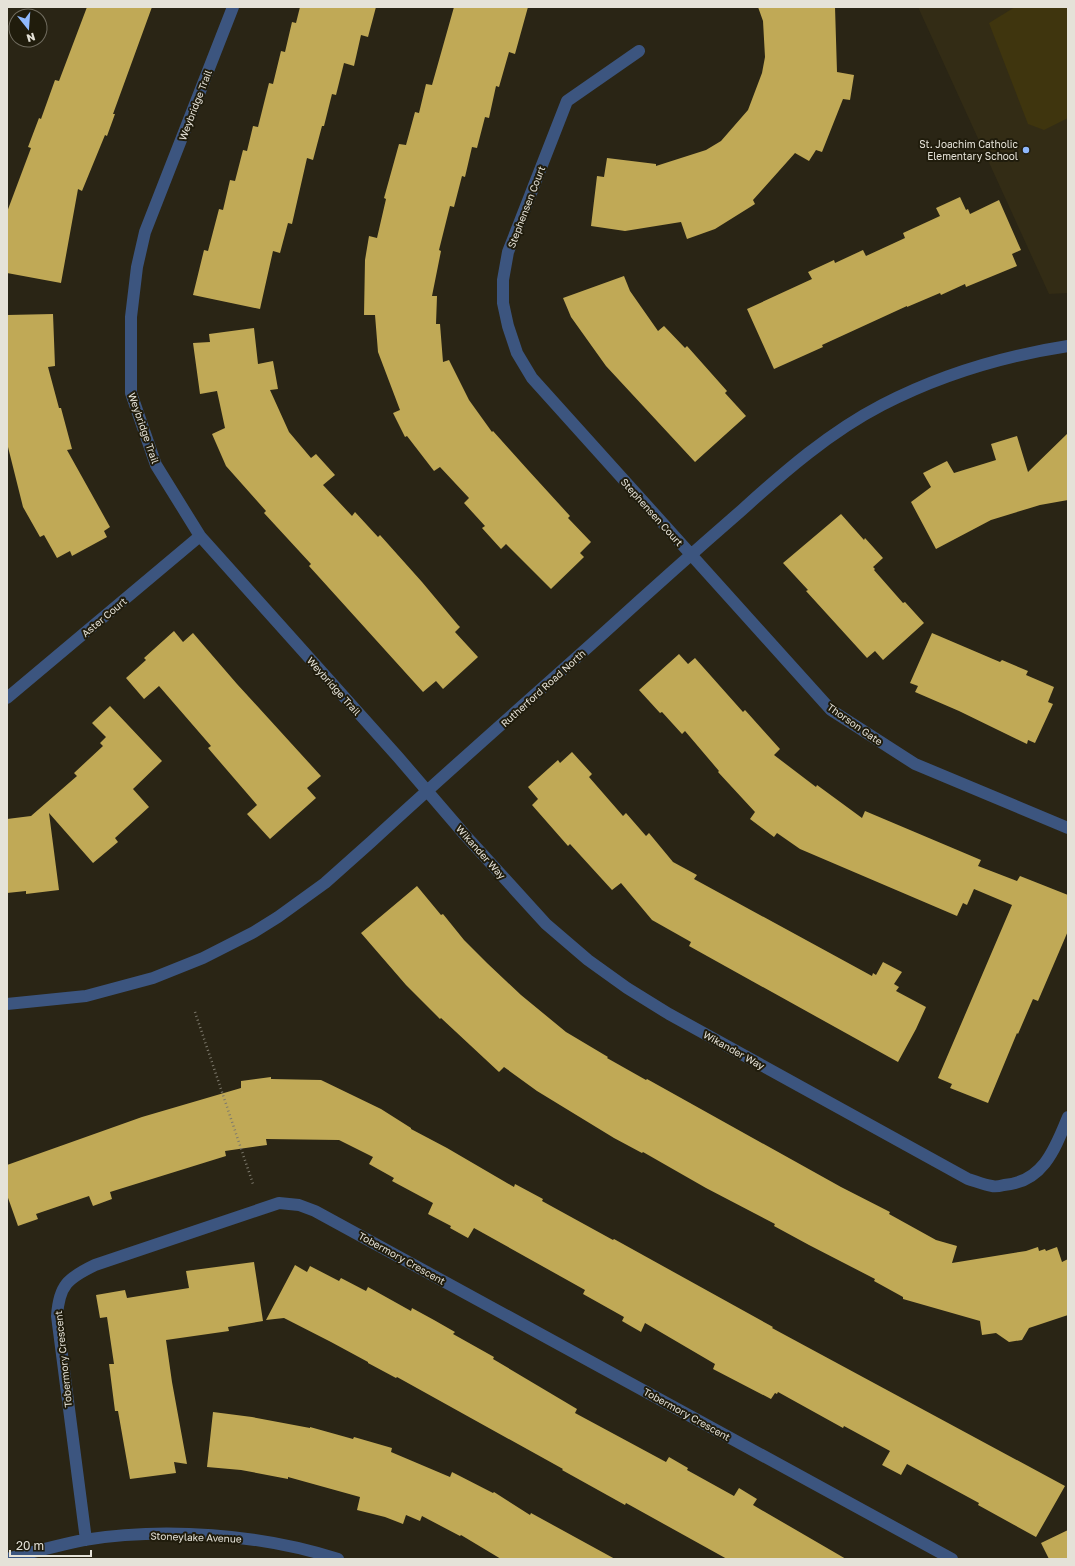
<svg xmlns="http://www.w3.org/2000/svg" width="1075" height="1566" font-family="'Golos Text',sans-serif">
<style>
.built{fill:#332c15}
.green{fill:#3f350e}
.building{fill:#c0a956}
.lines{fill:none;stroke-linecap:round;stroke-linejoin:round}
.path{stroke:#7e7a6d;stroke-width:2.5;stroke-dasharray:1 3;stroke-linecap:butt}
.minor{stroke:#3c557f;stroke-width:12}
.poi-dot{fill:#8fb8fd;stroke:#201c0c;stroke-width:1.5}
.labels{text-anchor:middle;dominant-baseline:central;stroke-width:4;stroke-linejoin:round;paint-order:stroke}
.street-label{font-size:10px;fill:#e5e2d8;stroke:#201c0c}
.poi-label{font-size:10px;fill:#e5e2d8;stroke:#201c0c;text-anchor:end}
</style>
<rect width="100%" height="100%" fill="#2a2515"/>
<path class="built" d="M918 7H1068V293L1049 294Z"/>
<path class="green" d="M1015 7H1068V118L1044 130 1028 124 989 23Z"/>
<path class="building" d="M87 7H152L113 114H115L107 136 105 135 82 191 78 189 61 283 7 273V212L31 148 28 147 39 118 41 119 55 80 59 81Z
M300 7H376L368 37 361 35 354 66 344 63 336 95 332 94 324 126H322L313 160 307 158 292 224 288 223 280 253 273 251 260 309 193 295 204 250 208 251 219 209 223 210 230 180 235 181 243 150 247 151 253 126 258 127 269 83 273 84 281 51 285 52 292 22 296 23Z
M454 7H528L515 54 509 52 499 87 496 86 489 118 485 117 477 148 472 147 465 177 462 176 454 207 450 206 439 250 441 251 432 296H437L436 324H440L443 362 449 360 469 400 492 432 493 431 528 470 570 516 568 518 591 542 580 553 584 557 551 589 506 544 501 549 482 528 485 526 464 503 469 498 440 467 434 471 407 436 405 437 393 413 400 410 378 352 375 315H364L365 260 369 236 377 238 386 199 384 198 399 144 406 145 415 112 419 113 426 84 432 85Z
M758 7H835L837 72 854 75 850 100 843 99 822 152 816 150 809 161 795 153 753 200 755 204 715 229 687 239 681 222 625 231 591 226 597 176 604 177 607 158 656 164V166L706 150 721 141 748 110 762 73 765 57 763 21Z
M960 197 966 210 968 209 970 214 999 200 1021 250 1012 254 1017 266 966 287 965 284 941 295 940 293 907 307V306L822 345 823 347 774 369 747 309 812 279 808 272 834 260 835 263 863 250 866 256 905 238 903 233 940 216 936 208Z
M624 276 630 291 658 331 664 326 685 348 687 346 727 391 725 393 746 416 695 462 606 366 571 317 563 298Z
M53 314 55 366 48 367 59 408H61L72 449 67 450 110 527 104 531 107 537 72 556 70 551 57 558 44 535 40 537 23 507 7 443V315Z
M254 328 258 364 273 361 278 389 270 390 289 432 311 458 316 454 335 475 323 485 352 516 355 512 378 537 380 535 422 582 458 625 460 627 455 632 478 657 443 689 436 681 423 692 309 566 311 564 264 513 266 511 226 466 212 434 225 428 217 391 200 394 193 343 210 342 209 334Z
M1068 433V500L1040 505 991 520 936 549 911 502 931 487 923 473 947 461 954 473 996 460 991 444 1017 436 1028 472Z
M841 514 864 540 865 538 883 558 873 567 875 569 874 570 903 603 905 602 924 623 883 660 875 651 867 658 806 591 808 590 783 563Z
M174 631 183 642 193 633 237 684 321 776 307 788 316 798 270 839 247 814 257 805 208 748 211 746 159 686 144 699 126 678 146 660 144 658Z
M932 633 1000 662 1002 660 1028 671 1026 675 1054 687 1048 702 1053 704 1035 743 1028 740 1027 744 959 711 915 692 918 686 910 683Z
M679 654 688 664 695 658 743 712 745 710 780 749 774 755 816 787 817 785 862 818 865 811 981 860 978 866 1017 881 1020 876 1068 895V931L1038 1001 1033 999 1018 1034 1017 1033 988 1103 950 1088 952 1084 938 1078 1012 905 974 889 967 905 963 903 957 916 800 849 777 833 774 837 750 819 755 812 718 772 719 771 685 731 682 734 662 712 660 713 639 690Z
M110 706 162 761 133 789 149 807 115 838 118 842 93 863 49 813 59 890 26 894V891L7 893V819L31 816 77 776 74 773 103 746 100 743 106 737 92 723Z
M572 752 592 774 589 777 623 816 626 813 646 836 649 833 673 862 697 875 694 879 872 976 873 973 876 975 883 962 902 972 894 984 899 987 896 991 926 1007 916 1029 898 1062 689 946 691 942 652 920 621 883 612 890 570 844 568 846 532 805 538 799 528 787 558 760 560 763Z
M417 886 441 915 443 914 464 940 487 963 521 995 566 1032 608 1057 607 1058 646 1080 647 1079 841 1187 890 1212 889 1214 936 1240 957 1246 952 1263 1026 1251 1038 1247 1039 1251 1045 1249 1046 1251 1057 1247 1062 1262 1068 1259V1315L1029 1328 1022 1340 1009 1342 996 1333 982 1335 980 1321 903 1299V1297L874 1281 875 1279 809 1245 774 1226 775 1224 706 1188 643 1152 642 1153 614 1138 537 1091 504 1067 499 1072 441 1018 440 1019 406 985 361 933Z
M271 1077V1079L321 1080 381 1109 411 1128V1129L447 1148 514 1187 515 1184 543 1199 542 1201 613 1240 614 1239 773 1327 772 1328 1065 1486 1036 1537 978 1505 979 1503 907 1464 901 1475 882 1465 890 1451 844 1426 843 1428 778 1392 777 1394 775 1393 771 1399 713 1369 715 1364 645 1323 641 1332 622 1321 624 1317 583 1294 585 1290 474 1228 468 1238 450 1228 451 1226 428 1214 433 1203 392 1181 394 1178 369 1164 373 1157 339 1140 266 1139 267 1145 225 1151 226 1156 110 1192 112 1199 93 1206 89 1196 36 1214 38 1219 18 1226 7 1195V1165L142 1117 241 1088V1081Z
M254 1262 263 1321 228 1327 229 1331 166 1340 172 1382 187 1464 174 1462 176 1473 130 1479 118 1411H115L109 1364H114L107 1317 100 1318 96 1295 125 1290 127 1298 189 1288 186 1271Z
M295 1265 307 1272 310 1266 339 1281 341 1278 366 1291 368 1287 411 1311 412 1308 434 1320 455 1332 453 1334 494 1357 493 1359 577 1409 575 1413 666 1462 669 1457 688 1468 687 1470 734 1496 739 1488 757 1499 753 1505 846 1559H727L626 1503 625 1505 562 1470 563 1469 397 1377 396 1378 368 1363V1362L331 1342 284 1318 266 1320Z
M213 1412 252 1417 310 1428V1427L353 1439 354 1437 392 1448 391 1452 450 1477 452 1472 493 1493 494 1492 530 1515 531 1513 615 1559H501L461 1535 460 1536 422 1516 420 1521 406 1515 403 1524 385 1517 357 1510 360 1497 288 1477V1479L241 1470 207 1467Z
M1068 1530V1559H1049L1041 1543Z"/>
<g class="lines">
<path class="path" d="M195 1012 253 1184"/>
<path class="minor" d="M233 7 145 232 137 267 131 317V393L156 465 200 536 398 757 465 835 546 924 588 960 627 988 669 1014 968 1179C975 1181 984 1185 992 1186 995 1187 1000 1186 1004 1185 1043 1182 1055 1149 1068 1117
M639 51 567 101 508 252 503 280V303L508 326 517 353 532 378 831 710 915 764 1068 828
M7 698 200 536
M7 1004 86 996 153 978 203 958 254 932 278 917 325 883 371 842C448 771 527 702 605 632 650 591 696 550 742 510 785 471 830 432 882 405 940 375 1003 356 1068 346
M86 1540 57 1316C59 1285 68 1278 95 1265L279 1203 299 1205 315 1211 952 1559
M7 1559C33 1552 58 1545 84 1540 164 1527 261 1534 338 1559"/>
</g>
<circle class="poi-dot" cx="1026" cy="150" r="4"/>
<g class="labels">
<g class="street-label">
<text transform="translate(195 105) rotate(-69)">Weybridge Trail</text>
<text transform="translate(526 207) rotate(-69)">Stephensen Court</text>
<text transform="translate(144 428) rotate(71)">Weybridge Trail</text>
<text transform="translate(652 512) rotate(48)">Stephensen Court</text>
<text transform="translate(104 617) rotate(-40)">Aster Court</text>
<text transform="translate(334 686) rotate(48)">Weybridge Trail</text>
<text transform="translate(543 688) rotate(-42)">Rutherford Road North</text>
<text transform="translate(855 724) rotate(35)">Thorson Gate</text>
<text transform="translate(481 852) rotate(48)">Wikander Way</text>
<text transform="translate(734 1050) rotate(29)">Wikander Way</text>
<text transform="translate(402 1258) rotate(29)">Tobermory Crescent</text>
<text transform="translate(63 1359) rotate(-96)">Tobermory Crescent</text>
<text transform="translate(687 1414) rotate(29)">Tobermory Crescent</text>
<text transform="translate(196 1537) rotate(2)">Stoneylake Avenue</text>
</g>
<g class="poi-label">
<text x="1018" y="144">St. Joachim Catholic<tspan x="1018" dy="12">Elementary School</tspan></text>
</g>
</g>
<rect width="1075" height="1566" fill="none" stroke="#e5e2d8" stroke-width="16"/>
<g transform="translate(28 28) rotate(163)"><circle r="19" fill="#201c0c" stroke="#6f6b5e"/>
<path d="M0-3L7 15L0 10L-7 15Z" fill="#8fb8fd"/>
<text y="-6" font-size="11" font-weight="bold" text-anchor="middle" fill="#e5e2d8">N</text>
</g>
<path d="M10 1550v6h81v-6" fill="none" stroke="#e5e2d8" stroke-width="2"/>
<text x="16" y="1550" font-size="12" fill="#e5e2d8" stroke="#201c0c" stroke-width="3" paint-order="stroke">20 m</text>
</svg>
